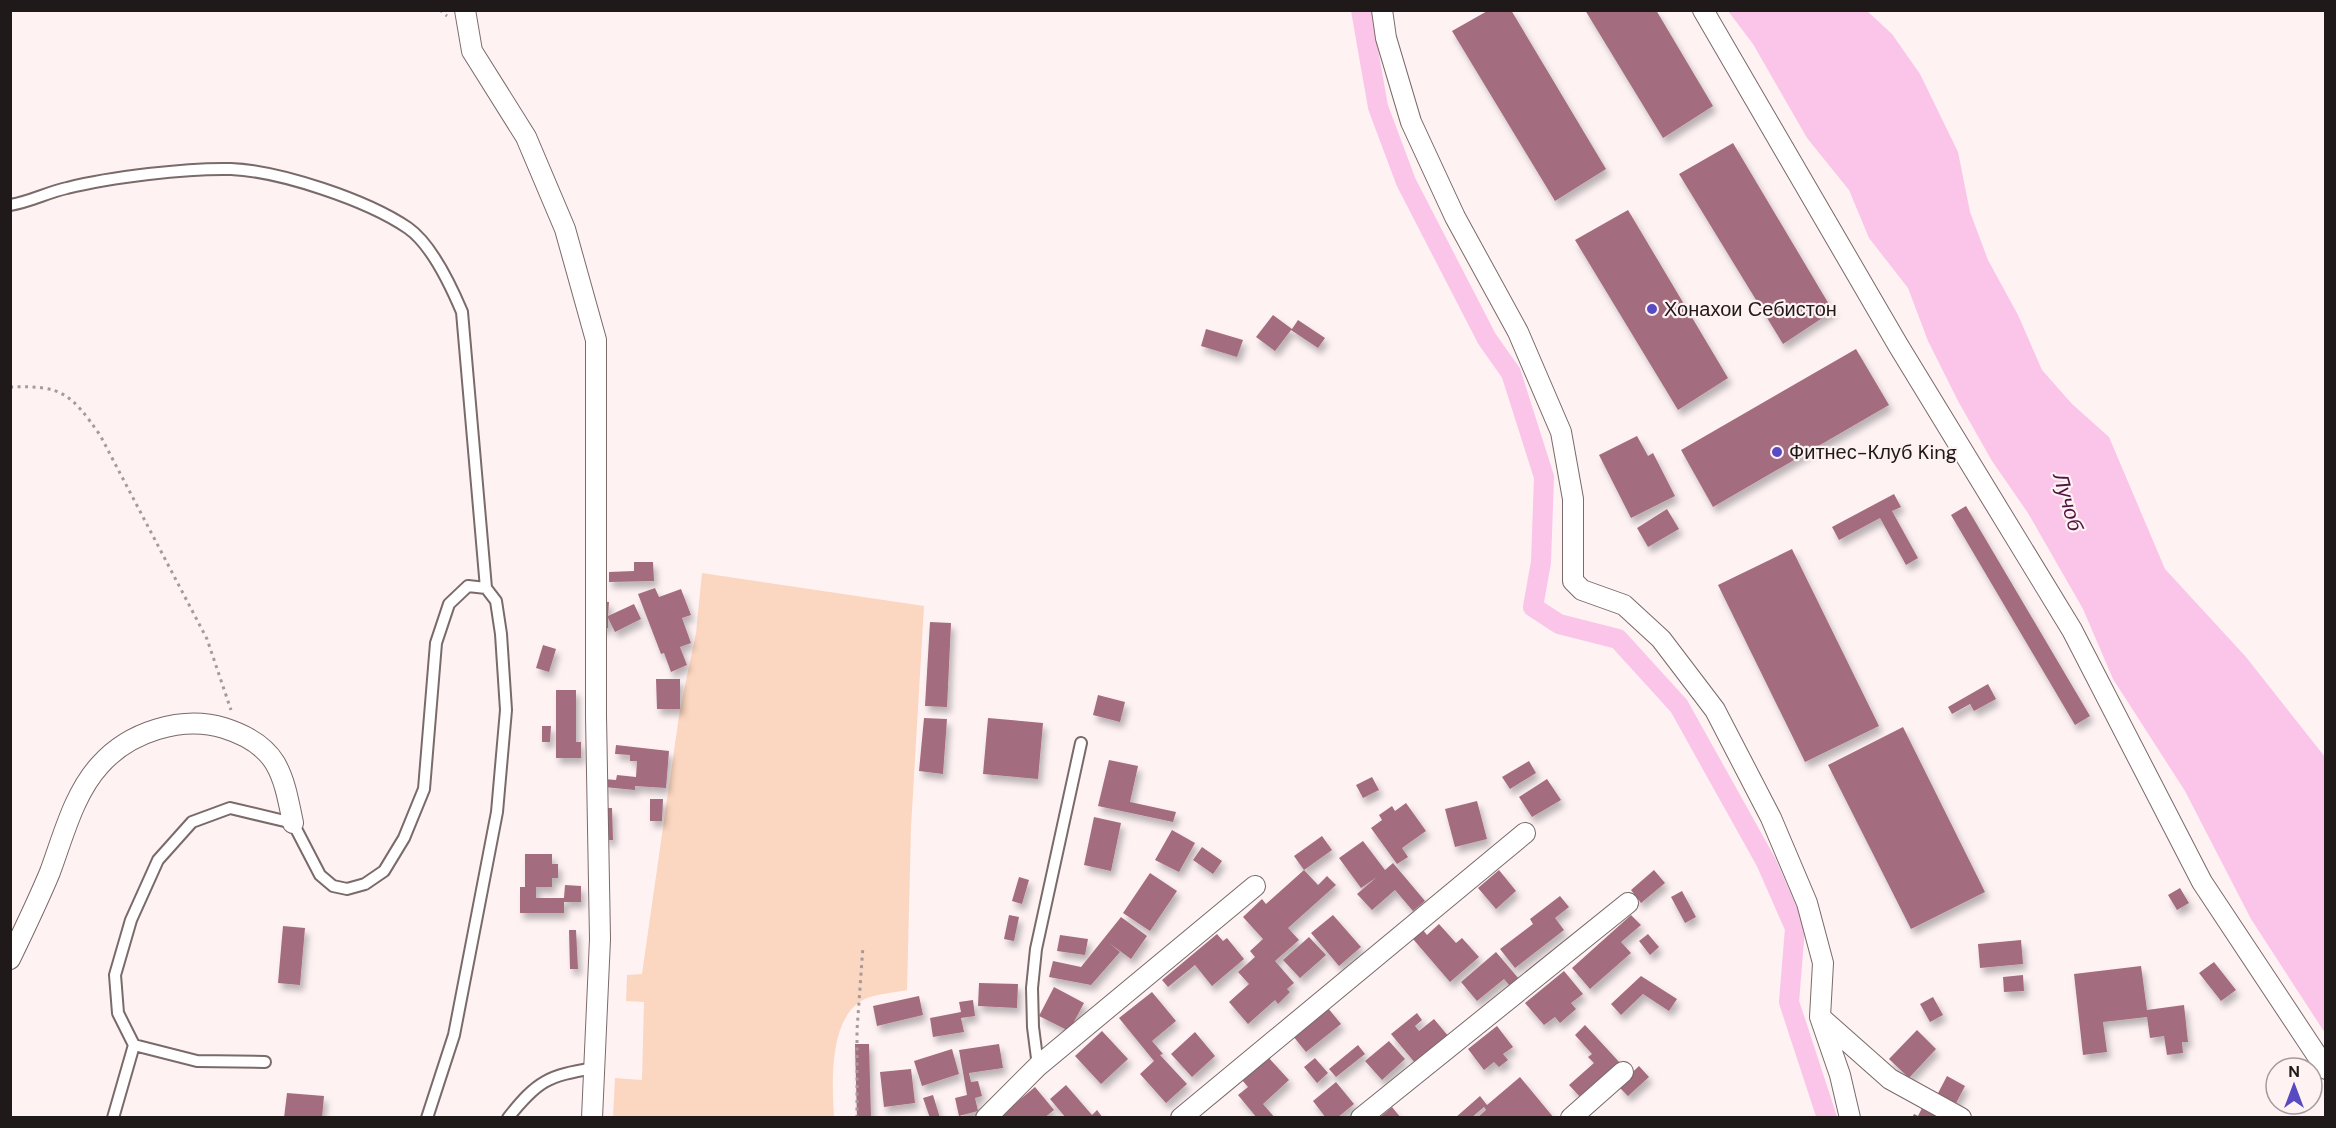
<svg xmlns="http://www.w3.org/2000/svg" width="2336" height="1128" font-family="'DM Sans',sans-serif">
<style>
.green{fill:#fbd6c0}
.water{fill:#fac5e9}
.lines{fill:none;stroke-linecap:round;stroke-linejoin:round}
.canal{stroke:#fac5e9;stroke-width:20}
.building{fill:#a46c7f;filter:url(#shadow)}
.service-casing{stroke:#7a6a6a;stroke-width:14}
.minor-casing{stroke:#7a6a6a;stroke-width:22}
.path{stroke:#a59b9c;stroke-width:3;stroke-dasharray:3 4.5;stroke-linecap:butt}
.service{stroke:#fff;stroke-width:10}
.minor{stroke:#fff;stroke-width:20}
.poi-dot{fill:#584ac2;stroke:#fef2f3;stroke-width:2}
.labels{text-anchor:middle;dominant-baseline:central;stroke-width:4.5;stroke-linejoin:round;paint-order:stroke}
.poi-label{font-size:20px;fill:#201919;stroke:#fef2f3;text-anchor:start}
.water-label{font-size:21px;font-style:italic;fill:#4f1341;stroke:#fef2f3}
</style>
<defs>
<filter id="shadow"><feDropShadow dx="3.5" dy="6" stdDeviation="3" flood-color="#0004"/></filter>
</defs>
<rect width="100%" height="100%" fill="#fef2f3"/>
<path class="green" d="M702 573 924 606 911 827 907 990C894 993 869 994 858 1003 829 1025 832 1084 834 1117L613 1118 615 1078 642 1080 644 1002 626 1001 627 975 642 974 680 709 696 633Z"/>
<path class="water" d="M1728 11H1867L1892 34 1920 74 1958 152 1970 212 1988 260 2018 315 2042 370 2072 404 2109 437 2165 569 2246 657 2325 757V1033L2251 919 2185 791 2113 679 2083 609 2028 513 1992 461 1958 401 1928 341 1908 288 1869 238 1849 190 1807 138 1753 44Z"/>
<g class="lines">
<path class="canal" d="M1361 10 1378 107 1406 182 1487 339 1511 373 1544 477 1541 562 1533 607 1559 624 1618 639 1679 706 1766 862 1795 928 1789 1002 1827 1118"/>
</g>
<path class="building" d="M1489 10H1511L1606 169 1555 201 1452 31Z
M1585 10H1656L1713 106 1663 138Z
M1733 143 1833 311 1783 344 1679 174Z
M1628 210 1728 378 1678 410 1575 240Z
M1273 315 1292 329 1298 320 1325 338 1318 348 1291 330 1275 351 1256 337Z
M1206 329 1243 340 1237 357 1201 346Z
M1856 349 1889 405 1713 507 1681 450Z
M1637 436 1648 456 1653 453 1675 496 1631 518 1599 455Z
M1894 494 1901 507 1892 511 1918 558 1906 565 1880 518 1839 540 1832 527Z
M1966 506 2090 716 2075 725 1951 515Z
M1667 509 1679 529 1648 547 1637 528Z
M1792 549 1879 726 1805 762 1718 585Z
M634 562H653L654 581 609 582V572L634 571Z
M655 588 659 597 681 589 691 615 682 618 691 643 680 647 687 665 671 672 664 653 661 654 638 594Z
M598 601 609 602 608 616 634 604 641 619 615 632 608 618V628H598Z
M930 622 951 623 947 707 925 706Z
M543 645 556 649 549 672 536 668Z
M656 679H680V709H657Z
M1988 684 1996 699 1974 711 1970 704 1952 714 1948 707Z
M556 690H576V742H581V758H556Z
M1098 695 1125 702 1120 722 1093 715Z
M924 718 947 719 943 774 919 771Z
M988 718 1043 723 1038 779 983 774Z
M542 726H551L550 742H542Z
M1903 727 1985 892 1911 929 1828 765Z
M616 745 669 751 666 788 635 786V790L604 787V779L616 780 617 775 636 777 637 761H630V755L615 754Z
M1109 760 1138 766 1130 802 1176 812 1173 822 1098 806Z
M1529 761 1536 773 1510 789 1502 777Z
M1372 777 1379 790 1363 798 1356 785Z
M1547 779 1561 800 1532 817 1519 797Z
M650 799H663L662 821H650Z
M1477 801 1487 839 1455 847 1445 809Z
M1406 803 1426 831 1402 848 1408 857 1397 864 1371 828 1382 820 1379 815 1392 806 1395 811Z
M605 808H612L613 840H605Z
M1094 817 1121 823 1111 871 1084 865Z
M1172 830 1195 843 1179 872 1155 860Z
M1322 836 1332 850 1304 870 1294 856Z
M1363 841 1385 870 1393 863 1425 901 1413 911 1395 890 1372 910 1357 894 1377 877 1361 888 1339 858Z
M1202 847 1222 861 1213 874 1193 860Z
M525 854H552V864H558V878H552V887H536V898H564L565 885 581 886V902H564V913H520V887H525Z
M1304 870 1318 885 1327 876 1336 885 1288 928 1299 940 1275 961 1294 983 1287 989 1290 992 1278 1004 1275 1000 1248 1024 1229 1002 1249 984 1238 972 1255 957 1250 951 1263 939 1243 917 1262 899 1266 904Z
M1499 870 1516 891 1496 909 1478 888Z
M1654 870 1665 883 1641 903 1631 890Z
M1150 873 1177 891 1150 931 1123 913Z
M1019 877 1029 880 1022 904 1012 901Z
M2180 888 2189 903 2177 910 2168 895Z
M1682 891 1696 917 1685 923 1671 897Z
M1560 896 1569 907 1555 918 1564 930 1515 968 1500 949 1533 924 1530 919Z
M1009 915 1019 917 1014 941 1004 939Z
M1333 915 1361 947 1339 966 1311 933Z
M1631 915 1641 925 1621 942 1631 953 1590 989 1572 968Z
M1121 917 1147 936 1131 959 1109 943 1120 952 1091 985 1049 977 1053 961 1081 967Z
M1439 924 1456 943 1462 938 1479 957 1450 982 1413 939 1423 930 1427 935Z
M283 926 305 928 300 985 278 983Z
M569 930H576L578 969H570Z
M1217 934 1223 941 1227 938 1244 959 1212 986 1195 965 1168 987 1162 980Z
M1648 934 1659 947 1650 955 1639 941Z
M1060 935 1088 939 1085 955 1057 951Z
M1309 937 1326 955 1300 978 1283 960Z
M2021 940 2023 964 1980 968 1978 944Z
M1496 952 1519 979 1510 986 1504 979 1477 1001 1461 982Z
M2214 962 2236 990 2221 1001 2199 973Z
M2141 966 2147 1010 2184 1005 2188 1042H2182L2183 1053 2167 1055 2164 1036 2150 1038 2147 1017 2103 1022 2107 1052 2083 1055 2074 974Z
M1564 971 1583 994 1571 1003 1576 1009 1560 1023 1555 1017 1544 1025 1525 1003Z
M2023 975 2024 991 2004 992 2003 977Z
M1641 976 1677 999 1669 1011 1643 994 1621 1015 1611 1004Z
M979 983 1018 984 1017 1008 978 1006Z
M1054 987 1084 1003 1069 1031 1039 1016Z
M1152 992 1176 1021 1152 1041 1163 1054 1160 1055 1187 1084 1166 1103 1140 1074 1154 1061 1119 1018Z
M919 996 923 1015 877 1026 873 1006Z
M1933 997 1943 1015 1930 1022 1920 1004Z
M973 1000 975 1016 961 1018 964 1032 933 1037 930 1018 961 1012 959 1002Z
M1328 1008 1341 1024 1306 1052 1293 1036Z
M1417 1013 1422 1020 1415 1026 1419 1031 1434 1019 1449 1037 1416 1064 1391 1034Z
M1585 1025 1621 1064 1582 1099 1569 1085 1594 1063 1588 1057 1592 1054 1575 1035Z
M1497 1026 1513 1047 1503 1054 1508 1060 1499 1067 1494 1062 1484 1070 1468 1049Z
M1917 1030 1936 1049 1909 1078 1889 1059Z
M1102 1031 1128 1059 1101 1084 1075 1056Z
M1195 1032 1215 1056 1192 1077 1171 1054Z
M1389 1041 1405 1059 1382 1080 1365 1061Z
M855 1044H869L871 1118H857Z
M999 1044 1003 1068 969 1073 971 1082 978 1081 982 1096 975 1098 978 1111 959 1116 955 1098 967 1095 959 1050Z
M1358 1045 1365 1054 1336 1077 1329 1069Z
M952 1049 959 1074 922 1086 914 1061Z
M1268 1057 1289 1080 1263 1104 1275 1118H1257L1238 1095 1248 1087 1242 1080Z
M1315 1058 1328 1073 1317 1083 1304 1067Z
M1639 1066 1649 1077 1628 1096 1618 1086Z
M911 1069 915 1103 884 1107 880 1072Z
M1947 1076 1965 1086 1954 1107 1936 1097Z
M1520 1077 1554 1118H1477L1486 1110 1484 1107 1471 1118H1455L1480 1096 1487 1105Z
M1336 1082 1354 1104 1337 1118H1326L1313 1101Z
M1066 1085 1092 1115 1097 1110 1103 1118H1066L1050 1099Z
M1035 1087 1054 1110 1044 1118H1003L1001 1115Z
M287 1093 324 1096 322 1118H284Z
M933 1095 940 1118H930L923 1098Z
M1923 1106 1946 1118H1912L1914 1114 1918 1116Z
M1392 1107 1401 1118H1379Z"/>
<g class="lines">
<defs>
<path id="service" d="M10 205C30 202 48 192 67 188 111 177 186 168 231 169 280 171 367 200 408 228 431 244 451 286 462 312L486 588
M265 1062 197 1061 134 1045 118 1013 115 975 131 920 158 860 192 822 230 808 293 823 320 875 333 886 347 889 365 884 384 871 404 838 424 789 436 643 449 604 468 586 486 588 496 601 501 634 506 710 497 812 454 1035 427 1118
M1038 1066 1033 1027 1032 988 1036 949 1081 743
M113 1118 134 1045
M508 1118C538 1080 548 1076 594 1068"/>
<path id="minor" d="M465 10 472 51 526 137 565 229 596 340V716L600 939 592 1118
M1382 10 1386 38 1411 122 1455 217 1518 332 1561 432 1573 499V581L1582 590 1624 605 1661 639 1715 710 1771 818 1807 903 1823 963 1820 1017 1840 1075 1850 1118
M1703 10 1898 345 2072 630 2202 882 2326 1069
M10 959C24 930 38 901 50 872 63 837 74 793 100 765 129 732 182 715 224 728 278 745 283 773 293 823
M1820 1017 1890 1079 1961 1118
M986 1118 1038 1066 1255 886
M1181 1118 1525 833
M1361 1118 1628 903
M1571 1118 1623 1072"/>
</defs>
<use href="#service" class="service-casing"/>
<use href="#minor" class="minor-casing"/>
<path class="path" d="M440 10 447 16
M10 387C63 385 71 394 100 435L207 639 231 710
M857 1118V1030L863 946"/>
<use href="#service" class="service"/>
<use href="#minor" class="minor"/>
</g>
<g class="poi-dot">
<circle cx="1652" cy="309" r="6"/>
<circle cx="1777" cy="452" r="6"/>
</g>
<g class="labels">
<g class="poi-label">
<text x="1664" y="309">Хонахои Себистон</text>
<text x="1789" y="452">Фитнес-Клуб King</text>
</g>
<g class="water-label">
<text transform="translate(2068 502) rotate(74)">Лучоб</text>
</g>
</g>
<rect width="2336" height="1128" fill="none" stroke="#201919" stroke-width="24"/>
<g transform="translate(2294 1086)"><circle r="28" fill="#fef2f3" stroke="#a59b9c" stroke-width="1.5"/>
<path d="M0-4.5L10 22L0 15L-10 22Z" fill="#584ac2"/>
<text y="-9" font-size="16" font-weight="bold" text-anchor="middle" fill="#201919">N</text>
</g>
</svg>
